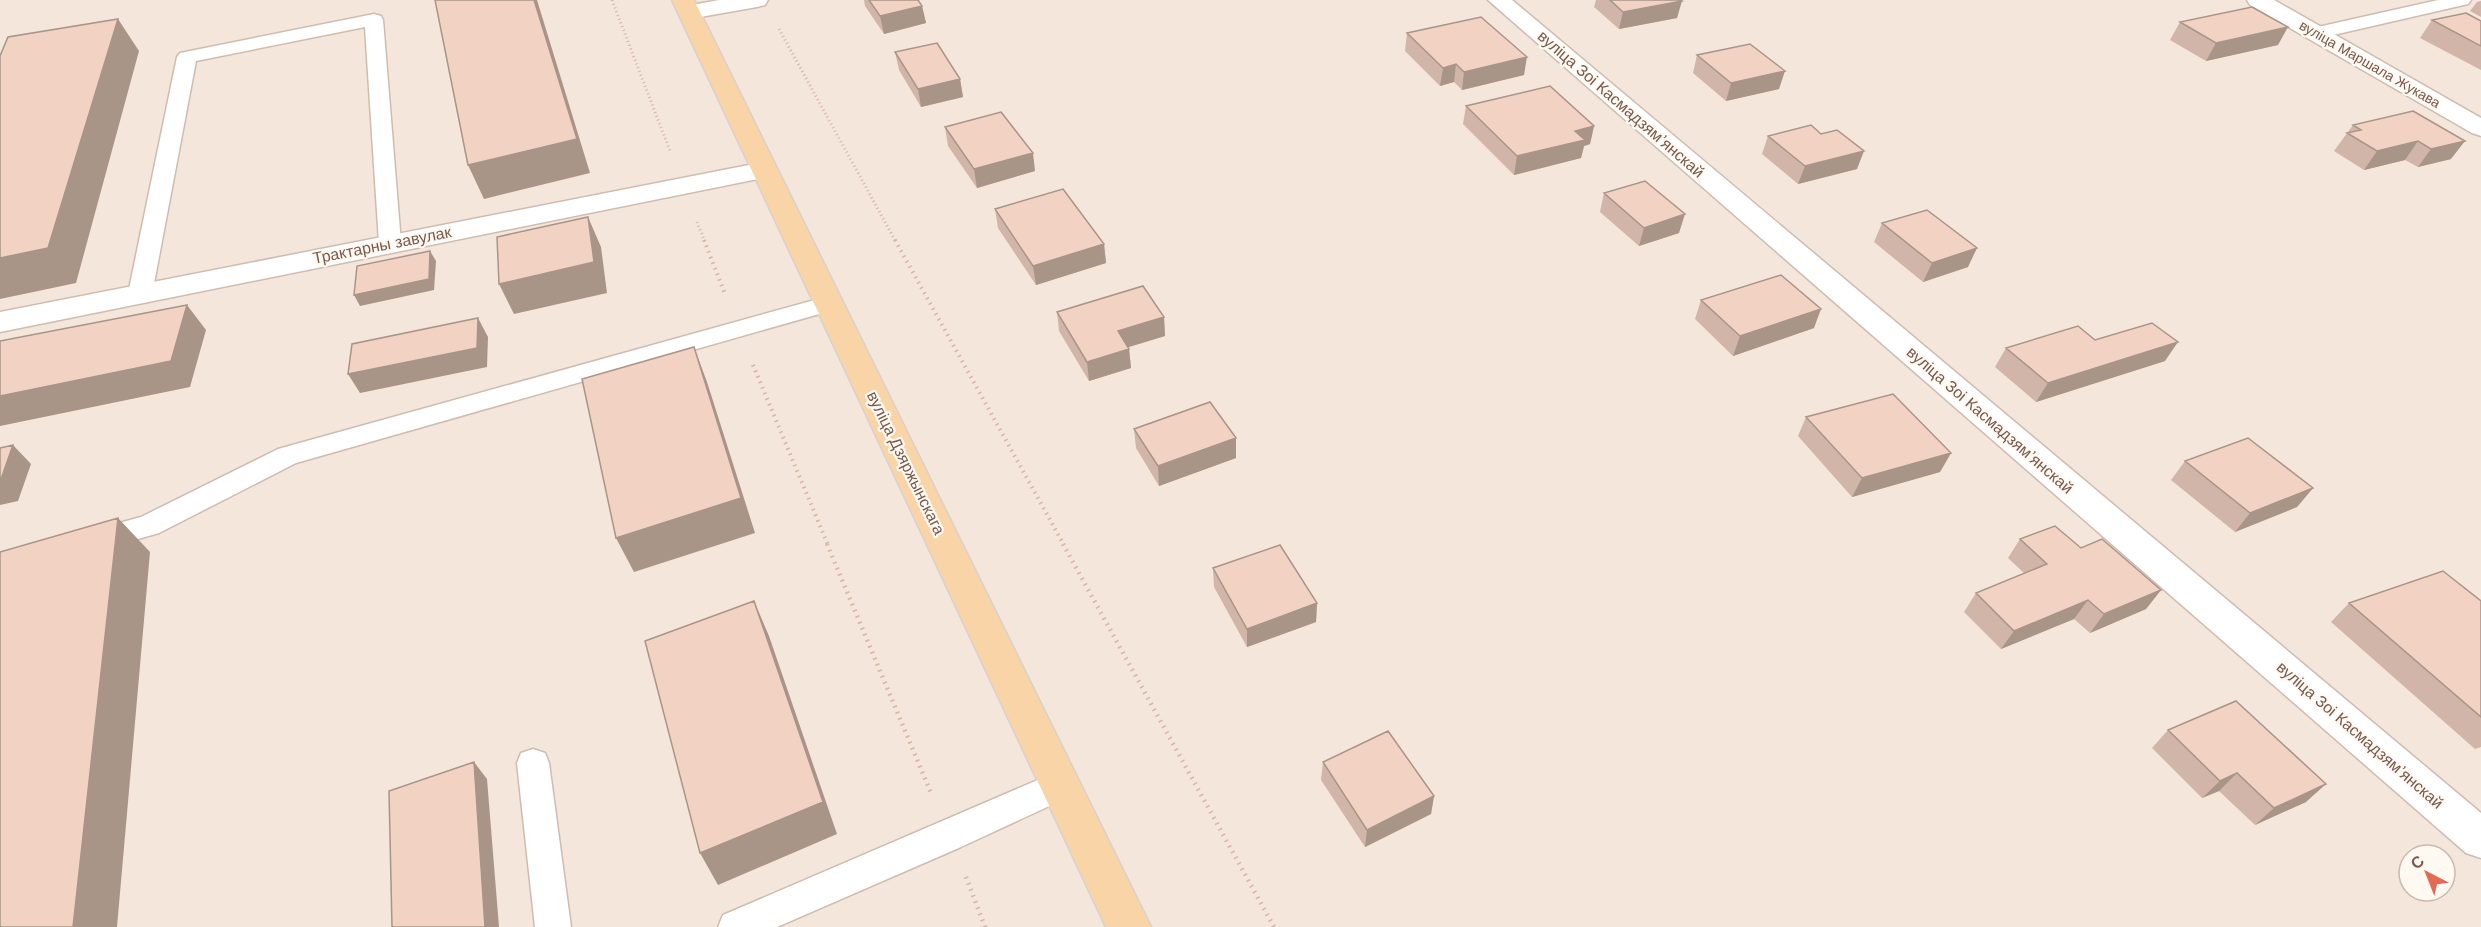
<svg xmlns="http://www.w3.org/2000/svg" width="2481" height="927" font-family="Arial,sans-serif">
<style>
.residential{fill:#f4e6da;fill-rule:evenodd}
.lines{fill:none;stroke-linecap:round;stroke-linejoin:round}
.lane-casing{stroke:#cfbcb0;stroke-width:3}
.street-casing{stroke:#cfbcb0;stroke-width:3}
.primary-casing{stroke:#d9d1cd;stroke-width:3}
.path-far2{stroke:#d7b5a6;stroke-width:3;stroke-dasharray:1 3;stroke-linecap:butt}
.path-far1{stroke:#d7b5a6;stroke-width:4;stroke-dasharray:1.5 4.5;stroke-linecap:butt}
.path{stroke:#d7b5a6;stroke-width:4.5;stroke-dasharray:1.5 5;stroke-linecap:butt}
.lane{fill:#fff;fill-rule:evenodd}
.street{fill:#fff;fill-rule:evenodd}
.primary{fill:#f9d4a6;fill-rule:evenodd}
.wall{fill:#d0b5a8}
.shaded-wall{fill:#a99488}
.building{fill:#f2d3c3;stroke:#a99488;stroke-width:1.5}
.labels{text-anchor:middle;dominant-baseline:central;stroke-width:4.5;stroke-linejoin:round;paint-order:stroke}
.far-street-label{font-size:14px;fill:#785a4e;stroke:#fff9f2}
.street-label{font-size:16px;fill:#785a4e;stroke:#fff9f2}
</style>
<rect width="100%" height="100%" fill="#fcf5ec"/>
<path class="residential" d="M0 0H2481V927H0ZM2409 855H2445V891H2409Z"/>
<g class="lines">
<defs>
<path id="lane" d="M2438 0H2471L2468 4 2316 39 2309 37 2307 33 2309 29Z
M374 14 381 16 383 20 401 243 398 248 390 250 382 248 379 243 365 27 196 61 152 294 148 299 140 301 132 299 128 294 177 57 180 53Z
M829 296 837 299 841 304 837 309 296 463 159 533 96 551 86 548 82 540 86 532 141 517 278 449Z
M533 749 545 753 549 763 571 927H535L517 763 521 753Z
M1061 770 1073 775 1078 785 1073 795 961 847 777 927H718L723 915Z"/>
<path id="street" d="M719 0H768L765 5 757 7 689 19 681 17 678 12 681 7Z
M1488 0H1512L2481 813V858L2466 853Z
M2247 0H2274L2481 118V136L2472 133 2250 5Z
M764 162 773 164 777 170 773 176 0 332V312Z"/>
<path id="primary" d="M672 0H694L1151 927H1106Z"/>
</defs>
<use href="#lane" class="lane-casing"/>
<use href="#street" class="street-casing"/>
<use href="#primary" class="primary-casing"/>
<path class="path-far2" d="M612 0 670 151
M779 29 896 242
M697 222 705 242"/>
<path class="path-far1" d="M704 240 725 294
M895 240 1064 545
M753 365 828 545"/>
<path class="path" d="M827 544 931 793
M1063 544 1274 927
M966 877 985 927"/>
<use href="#lane" class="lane"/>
<use href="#street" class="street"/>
<use href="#primary" class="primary"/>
</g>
<path class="wall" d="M864 0H918L922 6 926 23 884 34 865 6Z
M1596 0H1680L1677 18 1619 29 1594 7Z
M2481 1V17L2470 11 2477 2Z
M2432 20 2481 21V70L2420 38Z
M2180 22 2278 45 2206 61 2170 40Z
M1407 33 1524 75 1462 90 1454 82 1440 86 1405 51Z
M895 52 960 79 963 97 921 107 899 70Z
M1697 55 1779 89 1726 101 1693 73Z
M1466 106 1594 126 1590 144 1584 146 1581 158 1514 175 1463 124Z
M2413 111 2451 159 2418 167 2405 160 2364 170 2334 151 2353 125Z
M945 127 1035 171 977 188 948 146Z
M1768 136 1857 169 1798 184 1762 154Z
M1604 193 1679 233 1639 246 1600 212Z
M995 209 1104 244 1106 263 1036 285 998 228Z
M1882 223 1968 267 1923 282 1874 242Z
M1701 300 1814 328 1733 356 1695 319Z
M1057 312 1164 317 1165 336 1128 347 1129 349 1131 368 1089 381 1059 331Z
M2095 340 2165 361 2036 402 1995 367 2006 348Z
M1806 417 1951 453 1940 472 1852 497 1798 436Z
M1134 429 1236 458 1159 486 1136 448Z
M2185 461 2313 488 2297 507 2235 532 2171 480Z
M2020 539 2081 548 2161 590 2146 609 2090 633 2074 619 2001 649 1964 612 1976 593 2024 573 2008 558Z
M1213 568 1317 603 1316 622 1247 647 1214 587Z
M2481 601V747L2475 749 2331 622 2349 603Z
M2168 730 2306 802 2255 825 2219 791 2202 798 2152 748Z
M1323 762 1434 796 1431 814 1365 847 1321 780Z"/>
<path class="shaded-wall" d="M534 0H537L590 173 484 199 468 165Z
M1682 1 1677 18 1619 29 1623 12Z
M922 6 926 23 884 34 880 16Z
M118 19 139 51 76 283 0 299V258Z
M2288 27 2278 45 2206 61 2216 43Z
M1527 57 1524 75 1462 90 1464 72Z
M1456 64 1454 82 1440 86 1443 68Z
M1785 71 1779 89 1726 101 1731 83Z
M960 79 963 97 921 107 918 89Z
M1594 126 1590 144 1584 146 1581 158 1514 175 1517 156 1575 131Z
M2418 141 2405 160 2364 170 2377 151Z
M2465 141 2451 159 2418 167 2431 149Z
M1864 151 1857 169 1798 184 1805 166Z
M1033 153 1035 171 977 188 974 169Z
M1685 214 1679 233 1639 246 1644 228Z
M588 217 601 247 607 293 514 314 499 284Z
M1104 244 1106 263 1036 285 1033 266Z
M1977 248 1968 267 1923 282 1932 263Z
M430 251 436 261 434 290 360 306 354 295Z
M187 305 206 330 190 387 0 426V396Z
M1821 309 1814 328 1733 356 1740 336Z
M1164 317 1165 336 1119 350 1118 331Z
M478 318 488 337 487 367 360 393 348 374Z
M2178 342 2165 361 2036 402 2048 383Z
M694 347 707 382 755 533 634 572 616 538Z
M1129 349 1131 368 1089 381 1087 362Z
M1236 438V458L1159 486 1158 466Z
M13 445 31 464 18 501 0 505V482Z
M1951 453 1940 472 1852 497 1862 478Z
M2313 488 2297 507 2235 532 2250 513Z
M118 518 150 552 117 927H73Z
M2161 590 2146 609 2090 633 2104 614Z
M2088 600 2074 619 2001 649 2014 631Z
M754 601 769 636 837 834 718 885 700 853Z
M1317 603 1316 622 1247 647V629Z
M474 762 487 779 499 927H485Z
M2237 773 2219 791 2202 798 2220 781Z
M2326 784 2306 802 2255 825 2274 808Z
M1434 796 1431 814 1365 847 1367 830Z"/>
<path class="building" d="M435 0H534L577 139 468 165Z
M869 0H918L922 6 880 16Z
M1610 0H1680L1682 1 1623 12Z
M2252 7 2288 27 2216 43 2180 22Z
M2466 13 2481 21V46L2432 20Z
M1481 17 1527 57 1464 72 1456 64 1443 68 1407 33Z
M118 19 48 248 0 258V56L8 37Z
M937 43 960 79 918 89 895 52Z
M1750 44 1785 71 1731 83 1697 55Z
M1550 86 1594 126 1575 131 1585 140 1517 156 1466 106Z
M2413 111 2465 141 2431 149 2418 141 2377 151 2347 133 2361 130 2353 125Z
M1001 112 1033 153 974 169 945 127Z
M1811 125 1821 134 1837 130 1864 151 1805 166 1768 136Z
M1645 181 1685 214 1644 228 1604 193Z
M1063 189 1104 244 1033 266 995 209Z
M1927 210 1977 248 1932 263 1882 223Z
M588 217 594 262 499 284 497 237Z
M430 251 429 279 354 295 357 266Z
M1781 275 1821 309 1740 336 1701 300Z
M1143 286 1164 317 1118 331 1129 349 1087 362 1057 312Z
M187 305 171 361 0 396V341Z
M478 318 477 348 348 374 352 344Z
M2152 323 2178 342 2048 383 2006 348 2078 326 2095 340Z
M694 347 741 498 616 538 582 379Z
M1893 394 1951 453 1862 478 1806 417Z
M1210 402 1236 438 1158 466 1134 429Z
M2248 438 2313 488 2250 513 2185 461Z
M13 445 0 482V448Z
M118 518 73 927H0V552Z
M2055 526 2081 548 2102 539 2161 590 2104 614 2088 600 2014 631 1976 593 2047 564 2020 539Z
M1280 545 1317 603 1247 629 1213 568Z
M2443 571 2481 601V717L2349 603Z
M754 601 823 802 700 853 645 641Z
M2236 701 2326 784 2274 808 2237 773 2220 781 2168 730Z
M1388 731 1434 796 1367 830 1323 762Z
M474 762 485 927H392L389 791Z"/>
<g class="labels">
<g class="far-street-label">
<text transform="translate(2370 64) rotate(30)">вуліца Маршала Жукава</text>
</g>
<g class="street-label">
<text transform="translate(1621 104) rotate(41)">вуліца Зоі Касмадзямʼянскай</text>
<text transform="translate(382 245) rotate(-11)">Трактарны завулак</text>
<text transform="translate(1990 420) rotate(41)">вуліца Зоі Касмадзямʼянскай</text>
<text transform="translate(906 463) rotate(64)">вуліца Дзяржынскага</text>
<text transform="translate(2360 735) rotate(41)">вуліца Зоі Касмадзямʼянскай</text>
</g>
</g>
<g transform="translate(2427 873) rotate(318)"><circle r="28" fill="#fff9f2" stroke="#c9b9b0" stroke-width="1.5"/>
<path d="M0-4.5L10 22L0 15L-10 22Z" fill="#e36a54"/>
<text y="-9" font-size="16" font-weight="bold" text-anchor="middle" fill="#785a4e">С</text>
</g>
</svg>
